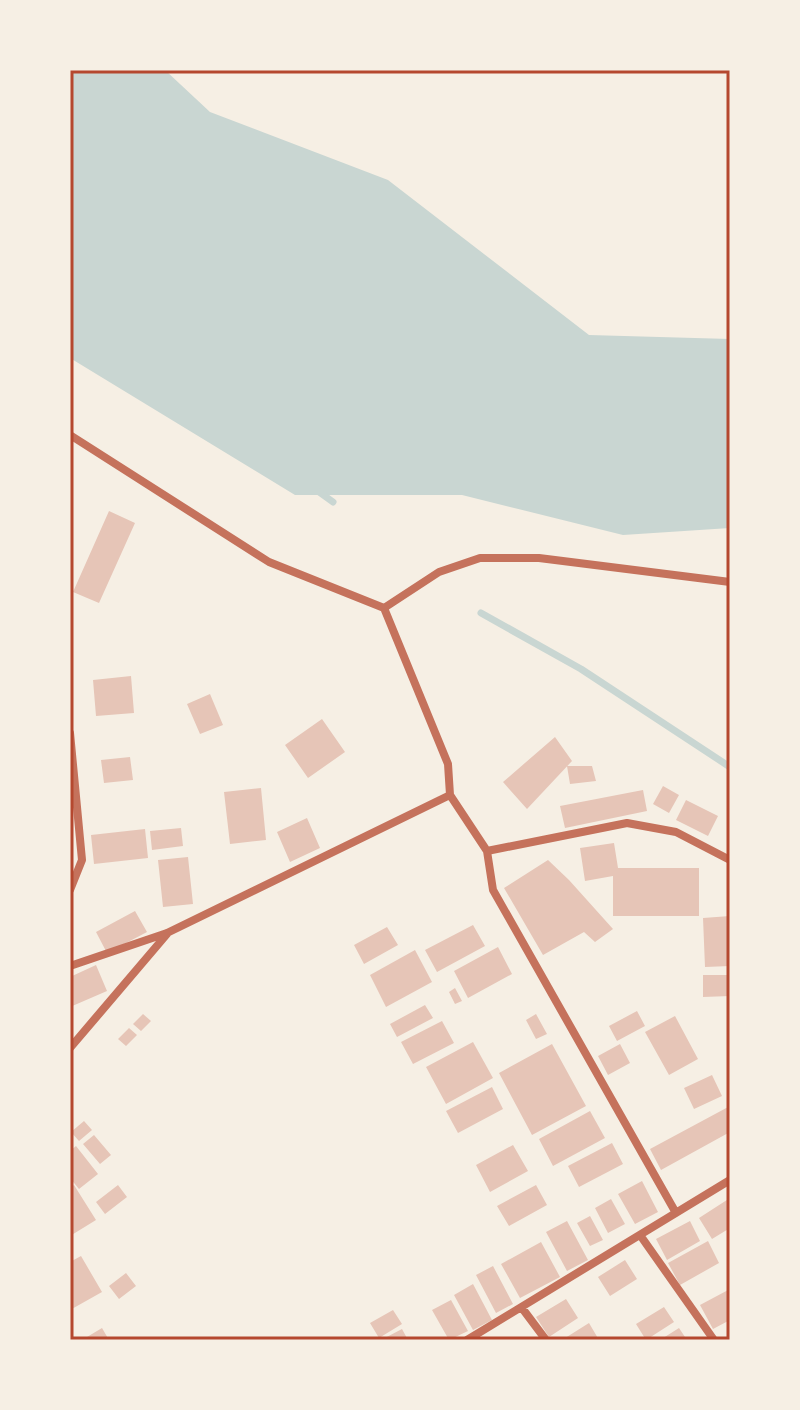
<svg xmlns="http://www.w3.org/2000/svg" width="800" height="1410" font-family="Barlow,sans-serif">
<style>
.water{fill:#c9d6d2}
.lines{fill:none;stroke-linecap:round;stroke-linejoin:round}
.stream{stroke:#c9d6d2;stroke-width:7}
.building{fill:#e6c5b7}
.minor{stroke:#c5725c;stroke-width:8}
.neatline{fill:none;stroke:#b5482f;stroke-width:3}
</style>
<rect width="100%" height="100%" fill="#f6efe4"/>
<path class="water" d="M70 70H165L210 112 388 180 589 335 730 339V528L623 535 462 495H295L70 358Z"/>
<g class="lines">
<path class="stream" d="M315 489 333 502
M481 613 581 669 730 767"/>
</g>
<path class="building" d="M109 511 135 523 99 603 73 592Z
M131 676 134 713 96 716 93 680Z
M210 694 223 725 200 734 187 704Z
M322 719 345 752 308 778 285 745Z
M555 737 572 761 527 809 503 782Z
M130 757 133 780 104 783 101 760Z
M567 766H592L596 781 570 784Z
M663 786 679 795 669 813 653 804Z
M261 788 266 840 230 844 224 792Z
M643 790 647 811 565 828 560 806Z
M686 800 718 816 708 836 676 820Z
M307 818 320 848 290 862 277 832Z
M181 828 183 846 152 850 150 831Z
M145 829 148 858 94 864 91 835Z
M614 843 618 868H699V916H613V876L585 881 580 848Z
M188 857 193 904 163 907 158 860Z
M548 860 569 880 613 929 595 942 584 932 543 955 504 888Z
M135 911 147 932 107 953 96 932Z
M730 916V966L705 967 703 918Z
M473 925 485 946 437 972 425 950Z
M387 927 398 945 364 964 354 945Z
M498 947 512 974 468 998 454 971Z
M415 950 432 982 386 1007 370 975Z
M96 965 107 991 70 1007V977Z
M703 975H730V996L703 997Z
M455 988 462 1001 455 1004 449 992Z
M425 1005 433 1018 397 1037 390 1024Z
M637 1011 645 1026 617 1041 609 1026Z
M143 1014 151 1021 141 1031 133 1024Z
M536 1014 547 1034 536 1039 526 1020Z
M675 1016 698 1059 669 1075 645 1032Z
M442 1021 454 1043 413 1064 401 1042Z
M129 1028 137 1035 126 1046 118 1039Z
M473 1042 493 1078 446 1104 426 1067Z
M552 1044 586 1106 532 1135 499 1073Z
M620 1044 630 1063 608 1075 598 1056Z
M712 1075 722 1096 694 1109 684 1088Z
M492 1087 503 1109 458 1133 446 1111Z
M730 1106V1132L661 1170 650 1149Z
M590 1111 605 1138 553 1166 539 1139Z
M84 1121 92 1130 79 1141 71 1132Z
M94 1135 111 1155 100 1164 83 1144Z
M612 1143 623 1164 579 1187 568 1166Z
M513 1145 528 1171 490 1192 476 1165Z
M76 1146 98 1174 79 1189 70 1178V1151Z
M642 1181 658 1212 635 1224 618 1194Z
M74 1185 96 1220 70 1236V1188Z
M118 1185 127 1197 105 1214 96 1202Z
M536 1185 547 1205 509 1226 497 1206Z
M730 1198V1228L712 1239 699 1218Z
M611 1199 625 1224 608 1233 595 1208Z
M590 1216 603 1240 590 1246 577 1223Z
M567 1221 588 1260 567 1271 546 1232Z
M690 1221 700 1241 667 1260 656 1239Z
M708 1241 719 1263 680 1285 668 1263Z
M541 1242 560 1277 520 1298 501 1264Z
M81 1256 102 1292 70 1310V1262Z
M625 1260 637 1279 610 1296 598 1277Z
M493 1266 513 1304 496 1313 476 1275Z
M126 1273 136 1286 119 1299 109 1286Z
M473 1284 492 1320 473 1330 454 1295Z
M730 1289V1320L713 1329 700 1305Z
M566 1299 578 1318 549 1337 536 1317Z
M451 1300 468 1331 449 1340 432 1310Z
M664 1307 674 1322 646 1340 636 1324Z
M393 1310 402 1324 379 1338 370 1323Z
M589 1323 599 1340H562Z
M102 1328 109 1340H82Z
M679 1328 687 1340H660Z
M402 1329 408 1340H381Z"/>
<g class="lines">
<path class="minor" d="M70 435 269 562 384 608 448 764 450 795 487 851 627 823 676 832 730 860
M384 608 439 572 480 558H539L730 582
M70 733 82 860 70 890
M487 851 493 890 676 1213
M70 966 167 933 450 795
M70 1048 167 934
M640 1235 714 1340
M522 1308 546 1340
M467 1340 730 1180"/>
</g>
<rect width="800" height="1410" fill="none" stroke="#f6efe4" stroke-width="144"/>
<rect x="72" y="72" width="656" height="1266" class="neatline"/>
</svg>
